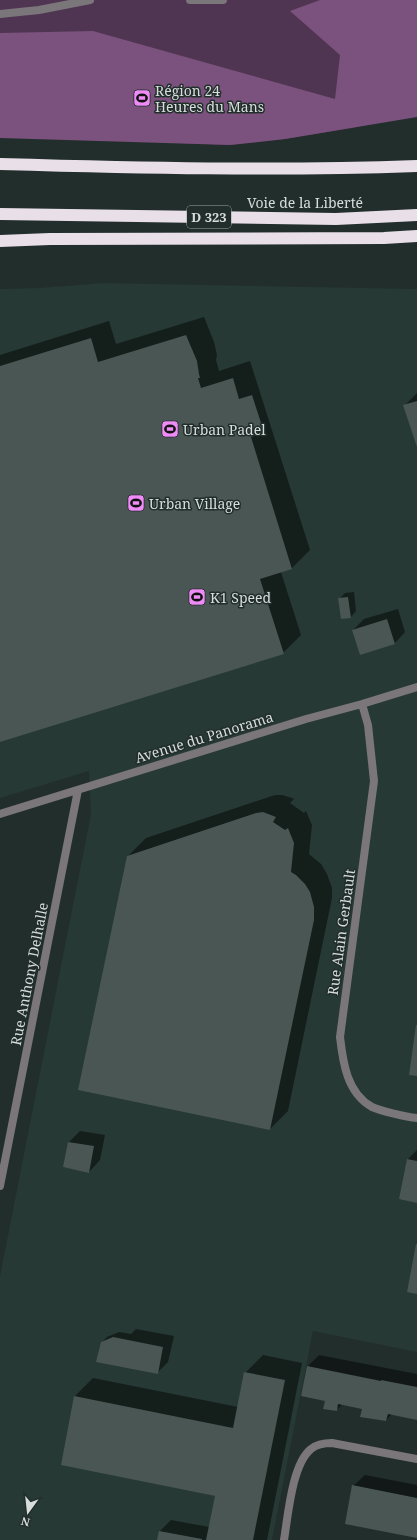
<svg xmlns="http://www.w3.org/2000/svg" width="417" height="1540" font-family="'Noto Serif',serif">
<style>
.built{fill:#263934}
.green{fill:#4f3551}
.forest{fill:#7b517d}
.shadow{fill:#0007}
.building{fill:#495653}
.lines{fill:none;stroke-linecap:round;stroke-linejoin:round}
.lane{stroke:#7a767a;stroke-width:8}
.street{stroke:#7a767a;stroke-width:8}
.highway{stroke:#e9dfe9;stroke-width:12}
.labels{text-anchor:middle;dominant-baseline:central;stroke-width:3;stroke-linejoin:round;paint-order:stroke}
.shield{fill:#222e2b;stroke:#a0a8a6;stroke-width:1}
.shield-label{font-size:13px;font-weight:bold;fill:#d6dddb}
.poi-label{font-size:14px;fill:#d6dddb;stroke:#222e2b;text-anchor:start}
.street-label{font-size:14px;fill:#d6dddb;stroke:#222e2b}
</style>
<rect width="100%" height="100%" fill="#222e2b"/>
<path class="built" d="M104 283 417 289V1352L313 1331 272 1540H0V1276L91 814 89 771 0 798V289L39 288Z"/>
<path class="green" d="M0 0H417V114L352 128 285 139 230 145 0 136Z"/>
<path class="forest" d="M320 0H417V117L285 139 230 145 0 138V33L93 31 335 99 340 55 290 11Z"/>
<path class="shadow" d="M204 317 214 342 217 355 216 360 219 371 250 361 310 550 292 568 281 572 301 635 283 653 0 741V355L109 321 116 344Z
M417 393V445L405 405Z
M354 592 356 611 351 617 339 599 345 593Z
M398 609 405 632 394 644 353 630 364 619Z
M275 795H282L292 798 294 799 290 803 304 813 306 811 312 825 309 854 321 864 327 874 332 888V898L288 1111 270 1129 128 856 146 838Z
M80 1131 105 1135 100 1160 89 1172 64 1167 69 1142Z
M417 1150V1202L408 1159Z
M136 1329 174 1336 168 1362 157 1373 101 1343 107 1337 119 1332 131 1334Z
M263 1355 302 1363 267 1540H158L160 1531 171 1520 209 1527 216 1496 62 1464 75 1396 93 1378 238 1407 245 1373Z
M319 1355 417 1374V1419L392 1414 386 1420 363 1408 343 1404 336 1410 326 1401 308 1366Z
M365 1475 417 1485V1537L353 1486Z"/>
<path class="building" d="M186 335 197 361 199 374 200 378H198L201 388 233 378 239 399 252 395 264 432 251 437 292 569 260 579 284 654 0 742V366L91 338 98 362Z
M417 401V447L403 405Z
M348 597 351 618 341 619 338 598Z
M387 619 395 644 360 655 352 630Z
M263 812 276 817 273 822 285 830 288 828 294 843 291 872 296 875 305 884 310 892 314 907V920L270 1130 78 1090 127 856 256 813Z
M416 1025H417V1076L409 1075Z
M68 1142 94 1146 89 1173 63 1167Z
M407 1159 417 1161V1203L399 1199Z
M416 1244H417V1294L407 1292Z
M113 1337 163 1347 158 1374 96 1362 101 1342Z
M307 1366 381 1381V1380L417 1387V1420L388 1414 386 1421 360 1417 362 1409 338 1404 337 1411 323 1409 325 1401 301 1396Z
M244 1372 285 1380 253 1540H206L215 1496 61 1465 74 1396 233 1428Z
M352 1485 417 1498V1538L345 1524Z
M159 1531 202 1539V1540H157Z"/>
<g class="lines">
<path class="lane" d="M190 0H223
M0 14 39 10 90 0"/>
<path class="street" d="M362 704 368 725 374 781 340 1037C343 1063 347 1093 372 1107 381 1111 406 1117 417 1118
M0 814 306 719 362 704 417 687
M0 1186 78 790
M284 1540C288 1516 292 1464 311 1449 317 1444 324 1443 332 1443L417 1459"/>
<path class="highway" d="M0 164C139 168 278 171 417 166
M0 214 336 219 417 215
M0 241 50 239 384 238 417 236"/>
</g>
<defs>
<symbol id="stadium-square" viewBox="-11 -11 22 22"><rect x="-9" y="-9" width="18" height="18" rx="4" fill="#ef8bf6" stroke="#222e2b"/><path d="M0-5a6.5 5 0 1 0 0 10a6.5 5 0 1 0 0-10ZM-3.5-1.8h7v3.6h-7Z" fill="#111"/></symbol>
</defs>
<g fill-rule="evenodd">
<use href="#stadium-square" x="132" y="88" width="20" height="20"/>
<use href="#stadium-square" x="160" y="419" width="20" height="20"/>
<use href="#stadium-square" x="126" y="493" width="20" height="20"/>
<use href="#stadium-square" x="187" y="587" width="20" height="20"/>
</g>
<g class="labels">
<rect class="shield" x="187" y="206" width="44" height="22" rx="3"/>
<g class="shield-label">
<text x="209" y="217">D 323</text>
</g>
<g class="poi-label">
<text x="155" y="90">Région 24<tspan x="155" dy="16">Heures du Mans</tspan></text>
<text x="183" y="429">Urban Padel</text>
<text x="149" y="503">Urban Village</text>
<text x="210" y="597">K1 Speed</text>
</g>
<g class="street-label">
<text x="305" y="202">Voie de la Liberté</text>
<text transform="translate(204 737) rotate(-17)">Avenue du Panorama</text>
<text transform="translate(341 932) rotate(-82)">Rue Alain Gerbault</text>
<text transform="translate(29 974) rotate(-79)">Rue Anthony Delhalle</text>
</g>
</g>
<g transform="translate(28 1512) rotate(195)" stroke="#222e2b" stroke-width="3" paint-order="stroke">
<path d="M0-3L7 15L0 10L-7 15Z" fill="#d6dddb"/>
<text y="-6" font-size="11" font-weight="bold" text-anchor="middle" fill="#d6dddb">N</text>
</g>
</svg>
